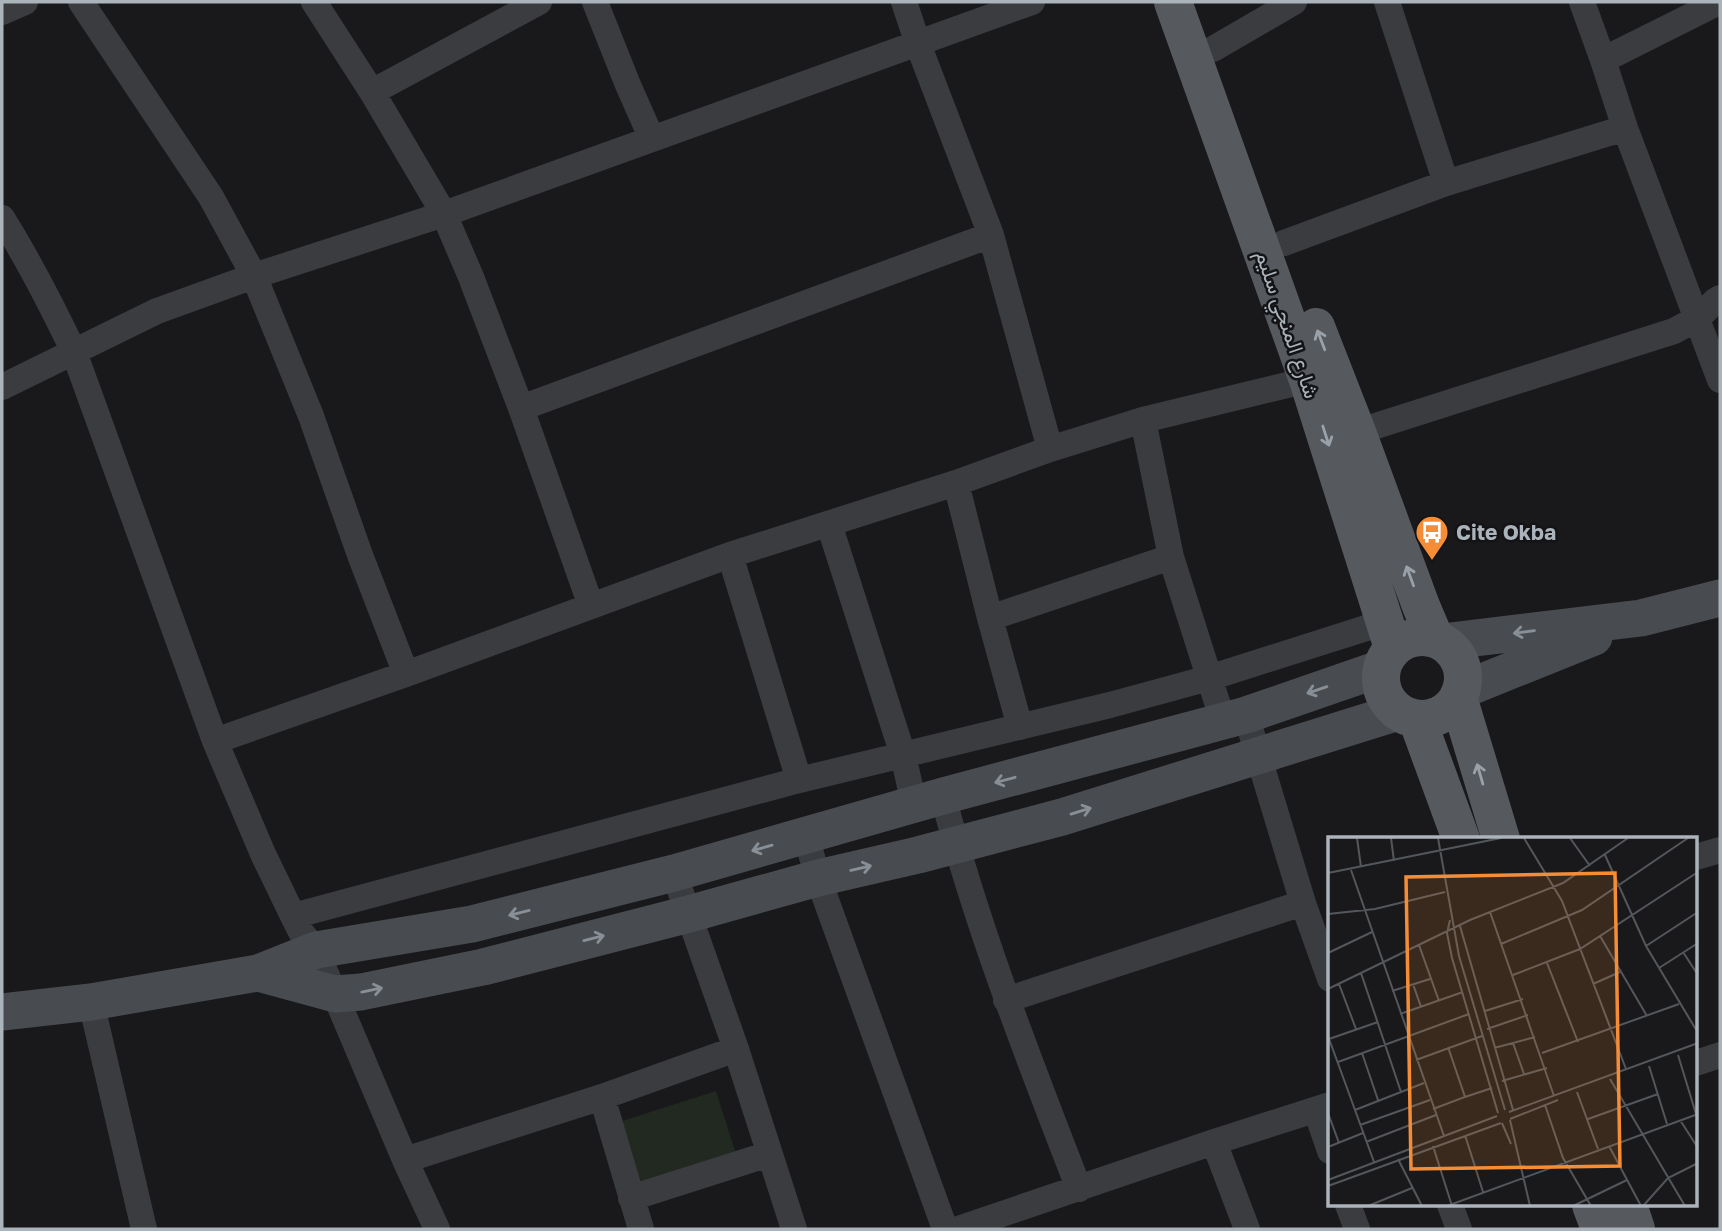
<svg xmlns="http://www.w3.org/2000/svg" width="1722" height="1231" font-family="'Golos Text',Vazirmatn,sans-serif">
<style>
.green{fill:#212920}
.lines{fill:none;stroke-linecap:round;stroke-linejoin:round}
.street{stroke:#3a3c40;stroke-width:26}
.secondary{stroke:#484c50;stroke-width:37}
.primary{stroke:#565a5f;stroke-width:38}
.oneway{stroke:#9aa1a9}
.oneway2{stroke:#888f96}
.labels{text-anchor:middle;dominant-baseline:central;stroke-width:5;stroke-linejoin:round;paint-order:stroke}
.street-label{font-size:21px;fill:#abb3bb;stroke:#141416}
.poi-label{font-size:21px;font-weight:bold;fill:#abb3bb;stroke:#141416;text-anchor:start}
.inset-road{fill:none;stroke:#53575b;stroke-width:2}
.view{fill:#f58d37;fill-opacity:0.15;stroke:#f58d37;stroke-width:3.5}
.inset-edge{fill:none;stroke:#abb3bb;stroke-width:3.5}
</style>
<rect width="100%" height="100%" fill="#19191b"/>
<path class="green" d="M716 1091 736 1154 639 1185 619 1122Z"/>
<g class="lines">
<path class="street" d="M81 2 211 197 254 276 311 416 360 555 406 674
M314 2 372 92 444 214 471 277 521 408 591 606
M595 2 628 85 652 139
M904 2 918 44 991 235 1050 449
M1387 2 1446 183
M1582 2 1603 60 1625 128 1720 380
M2 12 25 2
M1213 49 1294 2
M1603 60 1719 2
M372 92 539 2
M2 218C29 261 52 306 74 352L215 741 263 854 293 916 301 932 316 950 405 1160 437 1229
M1284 243 1446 183 1625 128
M2 387 157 311 254 276 444 214 1032 2
M521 408 991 235
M1143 420 1171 557 1223 721
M1357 432 1674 331 1698 318 1715 301 1720 298
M956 483 990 618 1020 727
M829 524 903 755 914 804
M730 555 799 780
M990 618 1171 557
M1246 715 1303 903
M215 741 406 674 730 555 956 483 1050 449 1143 420 1308 380
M943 796C978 931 1029 1059 1079 1189
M806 836 818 878 945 1229
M1696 857 1720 850
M674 873 736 1049 794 1229
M293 916 799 780 1110 705 1209 678 1385 622
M1006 1000 1303 903 1330 979
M91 1002 144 1229
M1696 1063 1720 1055
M602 1097 641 1229
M1316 1110 1330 1151
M1214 1142 1247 1229
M405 1160 602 1097 736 1049
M631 1198 769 1154
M1348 1205 1357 1229
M1450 1205 1459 1229
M958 1229 1214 1142 1330 1105"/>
<path class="secondary" d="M1442 642 1641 618 1720 598
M1460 691 1594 637
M258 973 335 994 361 992 483 967 689 914 818 878 918 855 1062 817 1398 712
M2 1012 91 1002 258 973 316 950 472 924 674 873 943 796 1246 715 1382 668"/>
<path class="primary" d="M1173 2 1308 380 1393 648
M1316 327 1357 432 1421 606 1435 639
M1381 678a41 41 0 1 1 82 0a41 41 0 1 1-82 0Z
M1458 697 1501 839
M1417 719 1461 839
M1591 1205 1600 1229
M1628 1205 1636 1229"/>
</g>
<defs><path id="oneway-shaft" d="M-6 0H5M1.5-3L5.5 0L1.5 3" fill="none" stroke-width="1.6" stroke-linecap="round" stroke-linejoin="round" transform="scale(1.75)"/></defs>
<g class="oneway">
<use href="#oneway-shaft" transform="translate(1321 340) rotate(-111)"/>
<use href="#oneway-shaft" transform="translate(1326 436) rotate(72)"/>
<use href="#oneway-shaft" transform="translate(1410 576) rotate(-110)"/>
<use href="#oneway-shaft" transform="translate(1480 774) rotate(-106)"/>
</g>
<g class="oneway2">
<use href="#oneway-shaft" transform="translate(1524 632) rotate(173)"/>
<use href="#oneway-shaft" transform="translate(1317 690) rotate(161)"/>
<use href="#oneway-shaft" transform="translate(1005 780) rotate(165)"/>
<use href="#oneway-shaft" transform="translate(1081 811) rotate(-17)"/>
<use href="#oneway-shaft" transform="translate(762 848) rotate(164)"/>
<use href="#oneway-shaft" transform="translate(861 868) rotate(-13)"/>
<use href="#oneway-shaft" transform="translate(519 913) rotate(166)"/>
<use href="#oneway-shaft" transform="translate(594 938) rotate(-14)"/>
<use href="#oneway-shaft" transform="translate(372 990) rotate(-12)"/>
</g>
<defs>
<symbol id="bus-pin" viewBox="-11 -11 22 30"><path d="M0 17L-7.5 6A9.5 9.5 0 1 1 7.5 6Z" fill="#f58d37" stroke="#141416"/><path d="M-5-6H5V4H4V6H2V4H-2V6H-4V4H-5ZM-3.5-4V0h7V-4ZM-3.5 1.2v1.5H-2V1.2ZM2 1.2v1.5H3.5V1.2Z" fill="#fff"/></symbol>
</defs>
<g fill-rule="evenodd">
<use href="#bus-pin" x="1413" y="513" width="38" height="52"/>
</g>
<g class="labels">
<g class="street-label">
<text transform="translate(1288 324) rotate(71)">شارع المنجي سليم</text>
</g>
<g class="poi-label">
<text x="1456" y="532">Cite Okba</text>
</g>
</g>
<g transform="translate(1328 837)">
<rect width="369" height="369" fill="#19191b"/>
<path class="inset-road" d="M29 1 33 30M63 1 66 24M110 1 131 119 177 273M196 1 234 64 298 232M242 1 262 29M277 18 318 109 370 196M23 33 116 299M0 36 173 1M162 75 226 259M0 77 47 72 117 55M122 83 119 96 124 121 170 276M132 89 185 273M272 99 319 179M173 107 254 73 360 1M91 108 111 164M318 109 370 75M355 115 370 138M0 116 44 95M219 126 250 205M331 131 370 106M33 136 73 255M185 138 252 112 370 35M11 147 28 192M85 147 93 170M265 147 292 135M0 152 142 83 235 46 300 1M64 154 102 142M157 174 195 162M72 177 135 155M159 192 200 178M0 199 46 325M1 202 50 185M185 206 196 237M166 211 207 200M34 216 50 263M214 216 351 167M350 218 368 277M88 223 154 199M10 225 141 177M321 229 339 287M282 242 357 369M174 244 219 231M249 255 270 312M137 260 164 251M217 268 235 321 263 369M105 272 137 260 120 210M27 273 96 246M181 275 370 206M0 276 11 306M182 282 230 263M260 282 330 257M182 283 202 369M352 283 370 311M174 286 183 307M32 288 102 263M137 298 155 355M38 305 108 278M105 309 124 369M281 309 313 369M0 310 35 296M70 322 94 369M0 343 169 279M0 349 173 286M40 369 84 351M119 369 370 277M245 369 299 343M315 369 340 341 370 326"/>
<path class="view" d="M287 36 292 329 83 332 78 40Z"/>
<rect width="369" height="369" class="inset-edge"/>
</g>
<rect width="1722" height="1231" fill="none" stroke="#abb3bb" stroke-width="7"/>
</svg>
